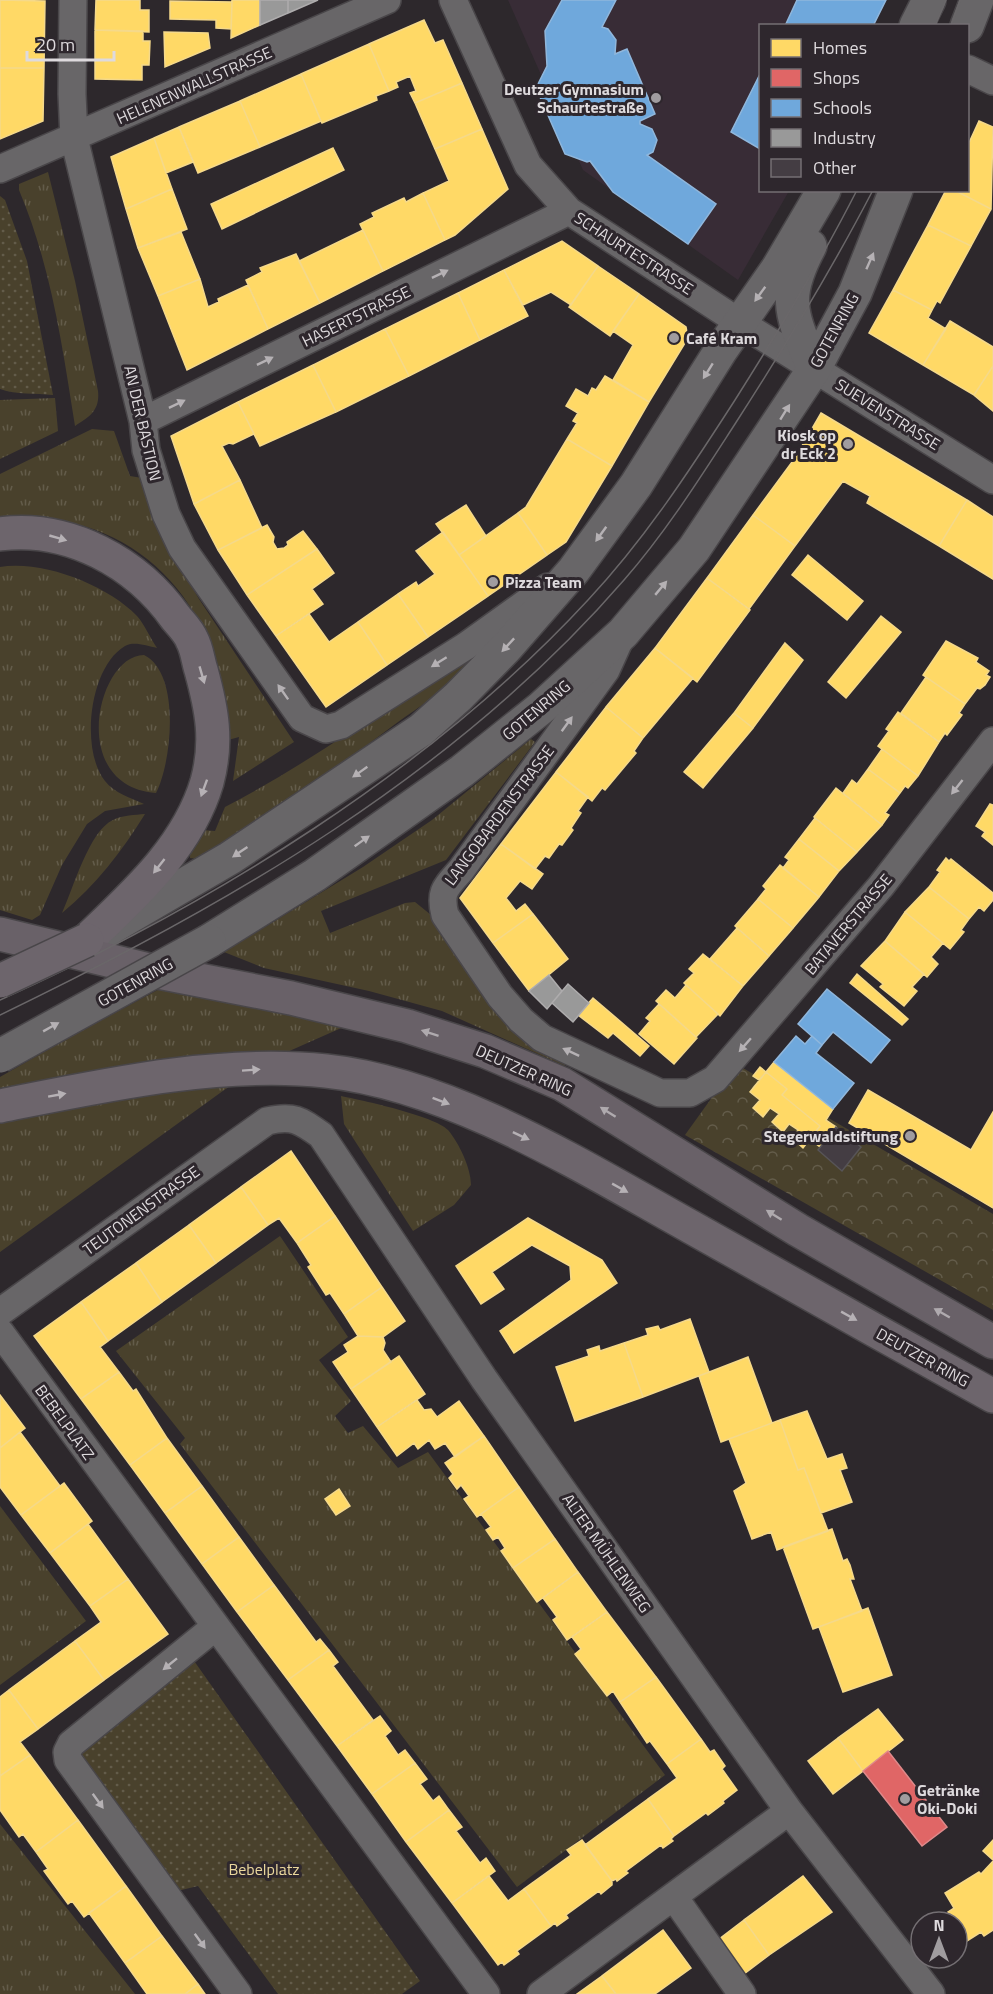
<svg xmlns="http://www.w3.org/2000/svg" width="993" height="1994" font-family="'Titillium Web',sans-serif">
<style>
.built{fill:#382c36}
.grass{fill:url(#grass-tufts)}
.forest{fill:url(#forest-crowns)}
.park{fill:url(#park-dots)}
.homes{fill:#ffd966;stroke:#f5d98a;stroke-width:1.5}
.shops{fill:#e06666;stroke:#df898a;stroke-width:1.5}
.schools{fill:#6fa8dc;stroke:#90b7dc;stroke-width:1.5}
.industry{fill:#999;stroke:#aeacad;stroke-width:1.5}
.building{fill:#443d43;stroke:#575457;stroke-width:1.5}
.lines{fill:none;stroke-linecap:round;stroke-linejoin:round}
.street-casing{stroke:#494649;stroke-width:30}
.secondary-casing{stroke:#494649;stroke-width:36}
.primary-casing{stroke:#494649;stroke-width:36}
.highway-casing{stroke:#494649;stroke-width:36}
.street{stroke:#686668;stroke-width:27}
.secondary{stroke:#686668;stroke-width:33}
.primary{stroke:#6d656c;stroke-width:33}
.highway{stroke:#696168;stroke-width:33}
.tram{stroke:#6a6769;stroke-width:1.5}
.secondary-bridge-casing{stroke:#494649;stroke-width:36;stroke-linecap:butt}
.primary-bridge-casing{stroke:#494649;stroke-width:36;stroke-linecap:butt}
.secondary-bridge{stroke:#686668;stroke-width:33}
.primary-bridge{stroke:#6d656c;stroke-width:33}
.oneway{fill:#b5b1b4}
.oneway2{fill:#b6b1b5}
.oneway3{fill:#afaaae}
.poi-dot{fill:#a09c9f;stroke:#2e272d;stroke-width:2}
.labels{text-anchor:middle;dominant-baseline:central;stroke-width:6;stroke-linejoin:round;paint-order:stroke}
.street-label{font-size:16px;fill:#dedadd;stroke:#2e272d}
.poi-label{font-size:16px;font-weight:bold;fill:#dedadd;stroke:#2e272d;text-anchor:end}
.park-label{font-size:16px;fill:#ebd89d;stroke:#2e272d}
</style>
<defs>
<pattern id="grass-tufts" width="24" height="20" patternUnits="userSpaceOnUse" patternTransform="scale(1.5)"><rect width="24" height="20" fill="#49412c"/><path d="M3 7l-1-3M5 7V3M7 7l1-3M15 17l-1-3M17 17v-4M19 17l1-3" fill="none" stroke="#635c4a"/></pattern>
<pattern id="forest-crowns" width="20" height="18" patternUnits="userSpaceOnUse" patternTransform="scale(1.5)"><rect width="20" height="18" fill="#49412c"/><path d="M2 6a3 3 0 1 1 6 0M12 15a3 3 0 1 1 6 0" fill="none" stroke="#635c4a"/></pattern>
<pattern id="park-dots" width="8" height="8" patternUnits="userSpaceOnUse" patternTransform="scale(1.5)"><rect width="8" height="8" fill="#49412c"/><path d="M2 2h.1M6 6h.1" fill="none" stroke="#635c4a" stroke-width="1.8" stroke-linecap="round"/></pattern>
</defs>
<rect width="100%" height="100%" fill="#2d282c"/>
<path class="built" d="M508 0H886L873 25 760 26V190L789 191 738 280 583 170Z"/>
<path class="grass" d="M48 172 75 281 98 391C100 410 90 417 75 426 62 344 51 266 19 190V184Z
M55 398 58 431 0 459V400Z
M92 429 114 431 130 476 142 478 159 531 199 599 294 742 233 781 239 737 228 740C225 606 139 508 0 517V474Z
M0 567C43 560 107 585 137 616 145 625 150 638 157 648 147 646 134 641 125 646 89 667 80 750 105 781 114 793 131 798 144 804L105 811 87 824 62 865 40 915 32 920 0 910Z
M493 634C474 673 428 700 394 725 330 773 265 817 198 859L190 858V850L202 830 215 831 225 807C319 758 406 693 493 634Z
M144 655C181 673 172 762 156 793 67 786 97 655 144 655Z
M531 739 535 742 446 860 321 911 330 933 405 903 415 902 436 919 567 1062 565 1066 442 1011 369 991 264 968 224 952 363 867 432 820Z
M145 814C122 851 96 885 62 913 73 889 89 831 113 820 123 815 135 815 145 814Z
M165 986 348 1025 260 1064 0 1252V1077L70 1037Z
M341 1096C361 1100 435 1116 448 1130 459 1143 471 1168 471 1185L454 1205 413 1231 344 1124Z
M280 1236 348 1337 319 1360 351 1401 335 1416 348 1433 363 1426 398 1468 428 1452 665 1775 517 1887 180 1444 185 1438 116 1351Z
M0 1506 86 1621 0 1685Z
M0 1824 135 1994H0Z"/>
<path class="forest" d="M736 1064 993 1214V1310L685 1135Z"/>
<path class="park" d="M0 196 5 200 27 261 53 395C35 393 17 395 0 389Z
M192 1658 420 1981 402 1994H278L198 1886 173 1892 77 1760 79 1748Z"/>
<path class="homes" d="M0 0 45 1 44 68H0Z
M96 0H140V10H149V32L95 30Z
M232 0H260V25L231 38Z
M170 1 232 2 231 29 216 28V20L170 19Z
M424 20 435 43 443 40 462 83 415 103 410 93 416 91 410 76 396 82 398 87 389 91 369 44Z
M95 30 143 31V41H150L149 65H142V80L95 79Z
M164 32 208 33 210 48 165 67Z
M369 44 389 91 376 96 377 100 322 123 301 74Z
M0 68H44L43 121 0 139Z
M301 74 321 121 260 147 240 101Z
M462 83 482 129 435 149 415 103Z
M240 101 260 147 198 173 179 127Z
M979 121 993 127 991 209 954 190H968V145Z
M179 127 193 162 166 173 154 138Z
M482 129 508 189 455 235 445 240 423 193 449 181 435 149Z
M154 138 172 189 126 209 111 157Z
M333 148 344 170 222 229 211 204Z
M172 189 187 229 138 248 126 209Z
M946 190H954L991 209 971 246 928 225Z
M423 193 445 240 383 271 360 224 374 217 372 213 404 198 406 202Z
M928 225 971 246 940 303 937 301 932 310 893 290Z
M363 230 383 271 320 303 299 261Z
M181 232 200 279 158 296 138 248Z
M562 241 598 266 571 305 551 292 523 305 504 270Z
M296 254 320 303 268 329 246 280 262 272 260 268Z
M598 266 639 294 610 336 569 307Z
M504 270 528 316 480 340 458 293Z
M200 279 208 307 219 302 218 299 248 285 268 329 187 370 158 296Z
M893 290 932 310 928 318 946 329 923 365 869 333Z
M458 293 480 340 409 376 385 329Z
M639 294 686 327 688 338 649 402 613 380 633 345 613 331Z
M950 321 993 347V366L974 395 923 365Z
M385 329 409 376 336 412 313 365Z
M313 365 336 412 260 446 238 402Z
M993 366V411L974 395Z
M605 376 649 402 612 466 567 439 577 423 573 421 578 413 566 406 576 389 588 396 592 388 596 390Z
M238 402 254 434 233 444 229 443 222 446 240 480 194 504 171 436Z
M821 413 967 500 939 546 867 503 870 496 843 481 795 546 753 515 795 458Z
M567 439 612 466 566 542 547 555 518 513 526 507Z
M240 480 262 528 218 550 194 504Z
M967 500 993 517V579L939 546Z
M466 505 486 536 459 555 436 524Z
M518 513 547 555 488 596 459 555Z
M753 515 795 546 749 609 707 578Z
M267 525 274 537 273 542 277 549 284 548 288 545 287 542 303 531 317 549 247 595 218 550Z
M443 532 488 596 428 637 398 594 416 582 418 586 435 574 416 551Z
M317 549 334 573 312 589 323 604 276 636 247 595Z
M808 555 863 601 847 620 792 575Z
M707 578 750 610 697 682 655 648Z
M398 594 428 637 387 665 358 622Z
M309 614 329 642 358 622 387 665 326 707 276 636Z
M881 616 901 632 846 698 828 682Z
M946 641 978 658 976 662 989 671 986 675 990 677 985 685 980 689 977 688 965 704 923 675Z
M785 643 803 660 753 728 734 713Z
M655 648 693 678 643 738 606 707Z
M926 677 965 704 959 713 962 715 947 735 945 733 939 742 901 713Z
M606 707 643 738 634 751 636 753 605 790 602 788 592 801 556 772Z
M898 712 939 742 918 776 878 746 889 731 886 729Z
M734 713 753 728 703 788 684 772Z
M882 749 918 776 908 788 905 786 900 793 868 769Z
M868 769 900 793 885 813 889 815 882 825 843 793 852 780 857 784Z
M556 772 588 797 578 811 581 813 571 828 573 830 562 845 559 844 549 858 545 856 535 869 501 844Z
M836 788 882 825 857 852 814 817Z
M990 804 993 805V845L982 836 985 832 976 826Z
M815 818 857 852 839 871 799 839Z
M799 839 839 871 819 897 783 868 789 860 785 857Z
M501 844 543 874 532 889 520 881 506 898 516 911 525 904 533 914 493 943 460 898Z
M946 858 949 861 951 859 993 893V900L984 911 979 907 969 919 929 887 940 872 937 870Z
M780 865 819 897 793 928 758 899 766 889 763 886Z
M929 887 969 919 961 930 964 932 950 949 905 912Z
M758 899 793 928 769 956 735 926Z
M905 912 943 943 931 957 938 964 927 977 885 941Z
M533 914 568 959 529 991 493 943Z
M737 928 769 956 743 986 710 959Z
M885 941 924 974 912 987 917 991 904 1006 880 987 883 984 861 966Z
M703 954 743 986 720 1016 684 983 694 973 689 969Z
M857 974 908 1019 902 1025 850 983Z
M686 985 718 1014 696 1037 656 1001 666 990 675 998Z
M593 998 649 1046 640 1056 613 1033 608 1038 578 1015Z
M659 1004 697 1038 674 1064 639 1034 650 1021 646 1018Z
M774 1062 833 1109 826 1120 836 1127 820 1147 810 1139 820 1126 782 1095 787 1089 766 1072Z
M760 1067 766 1072 759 1080 753 1076Z
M766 1072 787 1089 782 1095 820 1126 803 1148 792 1138 798 1130 789 1124 783 1132 772 1122 779 1114 770 1108 763 1117 753 1108 760 1100 750 1092Z
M868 1090 971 1150 993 1112V1208L849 1123Z
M291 1151 335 1216 297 1243 279 1218 268 1225 241 1187Z
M241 1187 268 1225 216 1263 189 1225Z
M335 1216 382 1287 344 1314 330 1293 326 1295 308 1267 311 1265 297 1243Z
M528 1218 602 1260 617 1283 514 1353 500 1331 571 1280 570 1266 532 1245 492 1272 504 1289 481 1304 456 1266Z
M189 1225 216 1263 162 1302 136 1263Z
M136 1263 162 1302 108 1341 81 1302Z
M382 1287 405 1321 383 1337 358 1336 344 1314Z
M81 1302 108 1341 100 1347 119 1372 81 1399 34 1336Z
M690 1319 709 1372 643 1397 624 1343 648 1335 646 1329 658 1326 660 1330Z
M358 1336 383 1337 385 1343 383 1350 391 1362 351 1389 333 1362 348 1352 344 1345Z
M624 1343 643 1397 575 1421 556 1367 589 1356 587 1350 599 1346 600 1351Z
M399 1356 425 1394 377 1427 351 1389Z
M748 1357 772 1423 721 1442 699 1376Z
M119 1372 133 1391 136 1389 167 1438 130 1465 81 1399Z
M0 1395 25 1428 0 1448Z
M417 1400 424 1410 431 1409 437 1417 459 1401 484 1436 455 1457 445 1443 435 1449 429 1440 418 1449 414 1443 397 1456 377 1427Z
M807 1411 827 1459 842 1454 847 1468 840 1470 852 1502 821 1513 804 1468 798 1470 780 1420Z
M780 1420 798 1470 804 1468 828 1531 777 1550 771 1532 752 1539 734 1491 746 1483 729 1439Z
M20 1432 60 1486 21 1515 0 1487V1448Z
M484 1436 519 1487 477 1517 464 1499 469 1496 461 1485 457 1489 449 1478 453 1474 445 1463Z
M167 1438 202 1486 165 1513 130 1465Z
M64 1483 92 1521 50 1553 21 1515Z
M202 1486 239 1537 202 1564 165 1513Z
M519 1487 555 1539 513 1568 501 1551 505 1548 498 1537 493 1540 486 1530 491 1527 481 1514Z
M339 1489 350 1506 336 1515 325 1499Z
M88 1524 128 1579 90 1606 50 1553Z
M832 1529 843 1561 847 1559 850 1565 854 1579H850L862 1611 813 1629 783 1547Z
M239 1537 274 1585 237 1612 202 1564Z
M555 1539 578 1572 537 1602 513 1568Z
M578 1572 607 1612 567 1640 553 1620 557 1617 543 1598Z
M128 1579 168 1634 104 1680 75 1641 101 1622 90 1606Z
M274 1585 316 1642 320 1639 329 1650 288 1680 237 1612Z
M868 1608 892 1675 843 1692 819 1627Z
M607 1612 656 1677 620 1702 613 1691 607 1696 575 1654 581 1649 572 1637Z
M75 1641 104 1680 38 1729 9 1690Z
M329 1650 338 1662 333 1666 373 1720 337 1746 288 1680Z
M656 1677 701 1739 667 1764 650 1741 647 1743 620 1702Z
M9 1690 38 1729 20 1742 30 1755 0 1776V1697Z
M878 1709 903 1740 863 1771 838 1738Z
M380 1716 391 1731 385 1736 398 1755 405 1750 415 1763 372 1794 337 1746Z
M838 1738 863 1771 833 1794 808 1761Z
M701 1739 710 1752 714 1750 725 1766 722 1769 737 1790 723 1801 724 1803 708 1815 706 1813 674 1836 648 1799 677 1778 667 1764Z
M30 1755 78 1820 36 1852 23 1834 19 1837 0 1810V1776Z
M415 1763 427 1779 420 1784 433 1801 439 1796 449 1810 406 1842 372 1794Z
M648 1799 674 1836 671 1839 673 1841 663 1848 661 1845 626 1871 628 1873 617 1881 616 1879 612 1881 585 1845Z
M449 1810 462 1827 456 1831 480 1863 486 1858 495 1871 452 1903 406 1842Z
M78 1820 126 1886 84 1917 72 1901 68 1904 44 1871 48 1869 36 1852Z
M582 1840 612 1881V1885L601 1894 599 1891 566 1915 568 1918 557 1926 555 1923 551 1926 524 1889 571 1855 567 1850Z
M993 1840V1860L983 1851Z
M993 1861V1930L984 1936 981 1932 967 1941 948 1912 954 1908 945 1893 979 1872 981 1874Z
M489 1876 508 1901 524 1889 551 1926 517 1951 519 1954 504 1965 502 1962 498 1965 452 1903Z
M803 1876 832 1912 769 1955 744 1920Z
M126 1886 162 1936 125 1963 89 1913Z
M744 1920 769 1955 744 1974 718 1940Z
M663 1930 691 1968 655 1994H616L602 1976Z
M162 1936 198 1984 185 1994H147L125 1963Z
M602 1976 616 1994H577Z
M198 1984 205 1994H185Z"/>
<path class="shops" d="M888 1751 947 1827 922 1846 863 1771Z"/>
<path class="schools" d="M562 0H616L602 27 608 29 616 40 615 54 627 49 655 114 640 121V124L652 129 657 140 653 152 647 155 716 204 688 244 613 192 590 161 587 162 565 154 536 88 547 66 545 31Z
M797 0H886L873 26H785Z
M760 74V149L731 132Z
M827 989 890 1040 871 1063 833 1032 822 1045 798 1024Z
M796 1036 805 1044 812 1036 822 1045 816 1053 854 1083 833 1109 774 1062Z"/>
<path class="industry" d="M260 0H288V13L260 25Z
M288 0H318L288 13Z
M549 975 562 991 547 1009 529 991Z
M568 984 589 1003 573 1022 552 1003Z"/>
<path class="building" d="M836 1127 861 1147 842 1171 818 1150Z"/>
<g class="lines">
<defs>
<path id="street" d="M73 0 72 94 74 138 143 421 146 450 166 514 182 548 302 718 326 729 341 725 466 646 548 587
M453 0 528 165 569 211 739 322 993 480
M968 69 993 81
M0 169 387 0
M143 421 569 211
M620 639 606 670 461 870C446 887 439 891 445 915L500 996 521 1020 542 1038 660 1093H690L715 1079 881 886 993 741
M0 1312 267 1121C293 1115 300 1120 321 1135L484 1379 789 1811 931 1994
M0 1332 486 1994
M215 1627 71 1744 67 1752 68 1760 238 1994
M674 1897 742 1994
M541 1994 789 1811"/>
<path id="secondary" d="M916 26 929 0
M967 26 977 0
M810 246C781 300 792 315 814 369
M105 931 230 858 421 730 458 697 506 648 574 570 636 485 721 350 778 268 824 190
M209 941 315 875 462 771 541 708 623 633 694 549 814 369 855 293 896 190"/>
<path id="primary" d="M0 534C69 525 137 563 176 618 182 625 189 632 192 640 197 649 198 661 201 670 212 710 218 741 207 782 188 847 134 895 87 940
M0 1106C105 1085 218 1060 326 1071 451 1084 583 1167 691 1227 792 1284 892 1340 993 1396"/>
<path id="highway" d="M0 934 153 971 291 998 407 1026 485 1051 562 1084 798 1230 993 1342"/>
</defs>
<use href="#street" class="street-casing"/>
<use href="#secondary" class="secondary-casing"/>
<use href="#primary" class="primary-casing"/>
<use href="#highway" class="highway-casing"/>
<use href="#street" class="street"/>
<use href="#secondary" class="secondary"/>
<use href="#primary" class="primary"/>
<use href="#highway" class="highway"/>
<path class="tram" d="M935 26 946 0
M951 26 960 0
M0 1000C211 905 430 771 588 600 645 539 690 470 735 400 778 332 820 263 857 190
M0 1015C229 905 456 774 624 580 666 532 700 478 735 424 784 348 831 271 873 190"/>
<defs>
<path id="secondary-bridge" d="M0 1056 209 941"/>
<path id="primary-bridge" d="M0 981 87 940"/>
</defs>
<use href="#secondary-bridge" class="secondary-bridge-casing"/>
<use href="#primary-bridge" class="primary-bridge-casing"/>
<use href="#secondary-bridge" class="secondary-bridge"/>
<use href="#primary-bridge" class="primary-bridge"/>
</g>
<defs><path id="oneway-solid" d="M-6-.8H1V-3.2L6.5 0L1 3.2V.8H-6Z" transform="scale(1.5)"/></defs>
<g class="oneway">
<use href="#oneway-solid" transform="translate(870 261) rotate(-66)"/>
<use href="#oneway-solid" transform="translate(440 274) rotate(-26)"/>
<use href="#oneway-solid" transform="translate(760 294) rotate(126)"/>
<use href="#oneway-solid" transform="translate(265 361) rotate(-26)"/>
<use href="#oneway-solid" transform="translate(708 371) rotate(122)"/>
<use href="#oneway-solid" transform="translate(177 404) rotate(-26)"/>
<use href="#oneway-solid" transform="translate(785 412) rotate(-58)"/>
<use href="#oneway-solid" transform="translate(601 534) rotate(126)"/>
<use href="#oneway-solid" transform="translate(661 588) rotate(-50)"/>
<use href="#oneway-solid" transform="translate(508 645) rotate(133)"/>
<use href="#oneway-solid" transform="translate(439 662) rotate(148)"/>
<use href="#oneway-solid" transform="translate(283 692) rotate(-125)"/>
<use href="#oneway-solid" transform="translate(567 724) rotate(-54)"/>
<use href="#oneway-solid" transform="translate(360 772) rotate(145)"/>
<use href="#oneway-solid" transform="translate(957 787) rotate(128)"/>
<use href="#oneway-solid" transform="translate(362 841) rotate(-35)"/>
<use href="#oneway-solid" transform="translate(240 852) rotate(146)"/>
<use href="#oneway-solid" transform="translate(51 1027) rotate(-29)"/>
<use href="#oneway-solid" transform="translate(745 1045) rotate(131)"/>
<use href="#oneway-solid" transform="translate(571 1052) rotate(-155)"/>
<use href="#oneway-solid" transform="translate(170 1664) rotate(141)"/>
<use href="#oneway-solid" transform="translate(98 1801) rotate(54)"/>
<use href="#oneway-solid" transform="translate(200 1941) rotate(54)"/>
</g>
<g class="oneway2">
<use href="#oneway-solid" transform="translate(58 538) rotate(16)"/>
<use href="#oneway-solid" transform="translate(202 675) rotate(74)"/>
<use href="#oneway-solid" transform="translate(204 788) rotate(110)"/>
<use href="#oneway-solid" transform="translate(159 866) rotate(128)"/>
<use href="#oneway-solid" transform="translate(251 1070) rotate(-4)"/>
<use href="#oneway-solid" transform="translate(57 1095) rotate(-10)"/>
<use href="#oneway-solid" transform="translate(441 1101) rotate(21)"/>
<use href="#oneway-solid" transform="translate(521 1136) rotate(25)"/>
<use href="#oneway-solid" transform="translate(620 1188) rotate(29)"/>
<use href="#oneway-solid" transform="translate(849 1316) rotate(29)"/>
</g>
<g class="oneway3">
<use href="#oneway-solid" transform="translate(430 1033) rotate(-162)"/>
<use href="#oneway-solid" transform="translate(608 1112) rotate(-148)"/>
<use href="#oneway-solid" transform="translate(774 1215) rotate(-148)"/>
<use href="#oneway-solid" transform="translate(942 1313) rotate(-150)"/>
</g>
<g class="poi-dot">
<circle cx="656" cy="98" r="6"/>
<circle cx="674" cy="338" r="6"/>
<circle cx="848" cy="444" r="6"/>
<circle cx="493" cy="582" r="6"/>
<circle cx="910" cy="1136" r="6"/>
<circle cx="905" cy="1799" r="6"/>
</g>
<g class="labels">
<g class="street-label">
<text transform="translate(194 85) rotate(-24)">HELENENWALLSTRASSE</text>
<text transform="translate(634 253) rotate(33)">SCHAURTESTRASSE</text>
<text transform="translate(356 316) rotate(-26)">HASERTSTRASSE</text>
<text transform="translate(834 330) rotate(-61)">GOTENRING</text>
<text transform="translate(888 414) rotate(32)">SUEVENSTRASSE</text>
<text transform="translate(143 423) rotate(77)">AN DER BASTION</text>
<text transform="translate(536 710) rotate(-40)">GOTENRING</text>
<text transform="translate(499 815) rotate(-53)">LANGOBARDENSTRASSE</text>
<text transform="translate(848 924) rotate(-50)">BATAVERSTRASSE</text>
<text transform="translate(135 982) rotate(-29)">GOTENRING</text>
<text transform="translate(524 1070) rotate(24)">DEUTZER RING</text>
<text transform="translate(141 1210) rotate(-36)">TEUTONENSTRASSE</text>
<text transform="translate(923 1357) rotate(29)">DEUTZER RING</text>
<text transform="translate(65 1422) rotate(54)">BEBELPLATZ</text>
<text transform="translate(607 1553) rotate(55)">ALTER MÜHLENWEG</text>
</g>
<g class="poi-label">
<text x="644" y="89">Deutzer Gymnasium<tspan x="644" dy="18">Schaurtestraße</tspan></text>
<text x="686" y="338" text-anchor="start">Café Kram</text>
<text x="836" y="435">Kiosk op<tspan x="836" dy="18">dr Eck 2</tspan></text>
<text x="505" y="582" text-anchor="start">Pizza Team</text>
<text x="898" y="1136">Stegerwaldstiftung</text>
<text x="917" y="1790" text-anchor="start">Getränke<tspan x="917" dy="18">Oki-Doki</tspan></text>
</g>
<g class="park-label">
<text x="264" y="1869">Bebelplatz</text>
</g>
</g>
<rect x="759" y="24" width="210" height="168" fill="#2e272d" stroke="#746f73" stroke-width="1.5"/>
<rect x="771" y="39" width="30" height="18" fill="#ffd966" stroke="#746f73" stroke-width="1.5"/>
<text x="813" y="54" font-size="18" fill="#dedadd">Homes</text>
<rect x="771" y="69" width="30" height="18" fill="#e06666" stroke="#746f73" stroke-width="1.5"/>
<text x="813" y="84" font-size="18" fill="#dedadd">Shops</text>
<rect x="771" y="99" width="30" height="18" fill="#6fa8dc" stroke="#746f73" stroke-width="1.5"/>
<text x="813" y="114" font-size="18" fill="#dedadd">Schools</text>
<rect x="771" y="129" width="30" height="18" fill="#999999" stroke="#746f73" stroke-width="1.5"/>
<text x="813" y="144" font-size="18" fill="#dedadd">Industry</text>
<rect x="771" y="159" width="30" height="18" fill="#443d43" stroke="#746f73" stroke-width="1.5"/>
<text x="813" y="174" font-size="18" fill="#dedadd">Other</text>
<g transform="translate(939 1940)"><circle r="28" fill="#2e272d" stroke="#746f73" stroke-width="1.5"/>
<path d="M0-4.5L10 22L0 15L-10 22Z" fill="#a09c9f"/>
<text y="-9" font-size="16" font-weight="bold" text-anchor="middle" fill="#dedadd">N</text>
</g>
<path d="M27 51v9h87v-9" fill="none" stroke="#dedadd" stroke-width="3"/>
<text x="36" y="51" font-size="18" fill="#dedadd" stroke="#2e272d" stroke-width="4.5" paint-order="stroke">20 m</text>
</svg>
